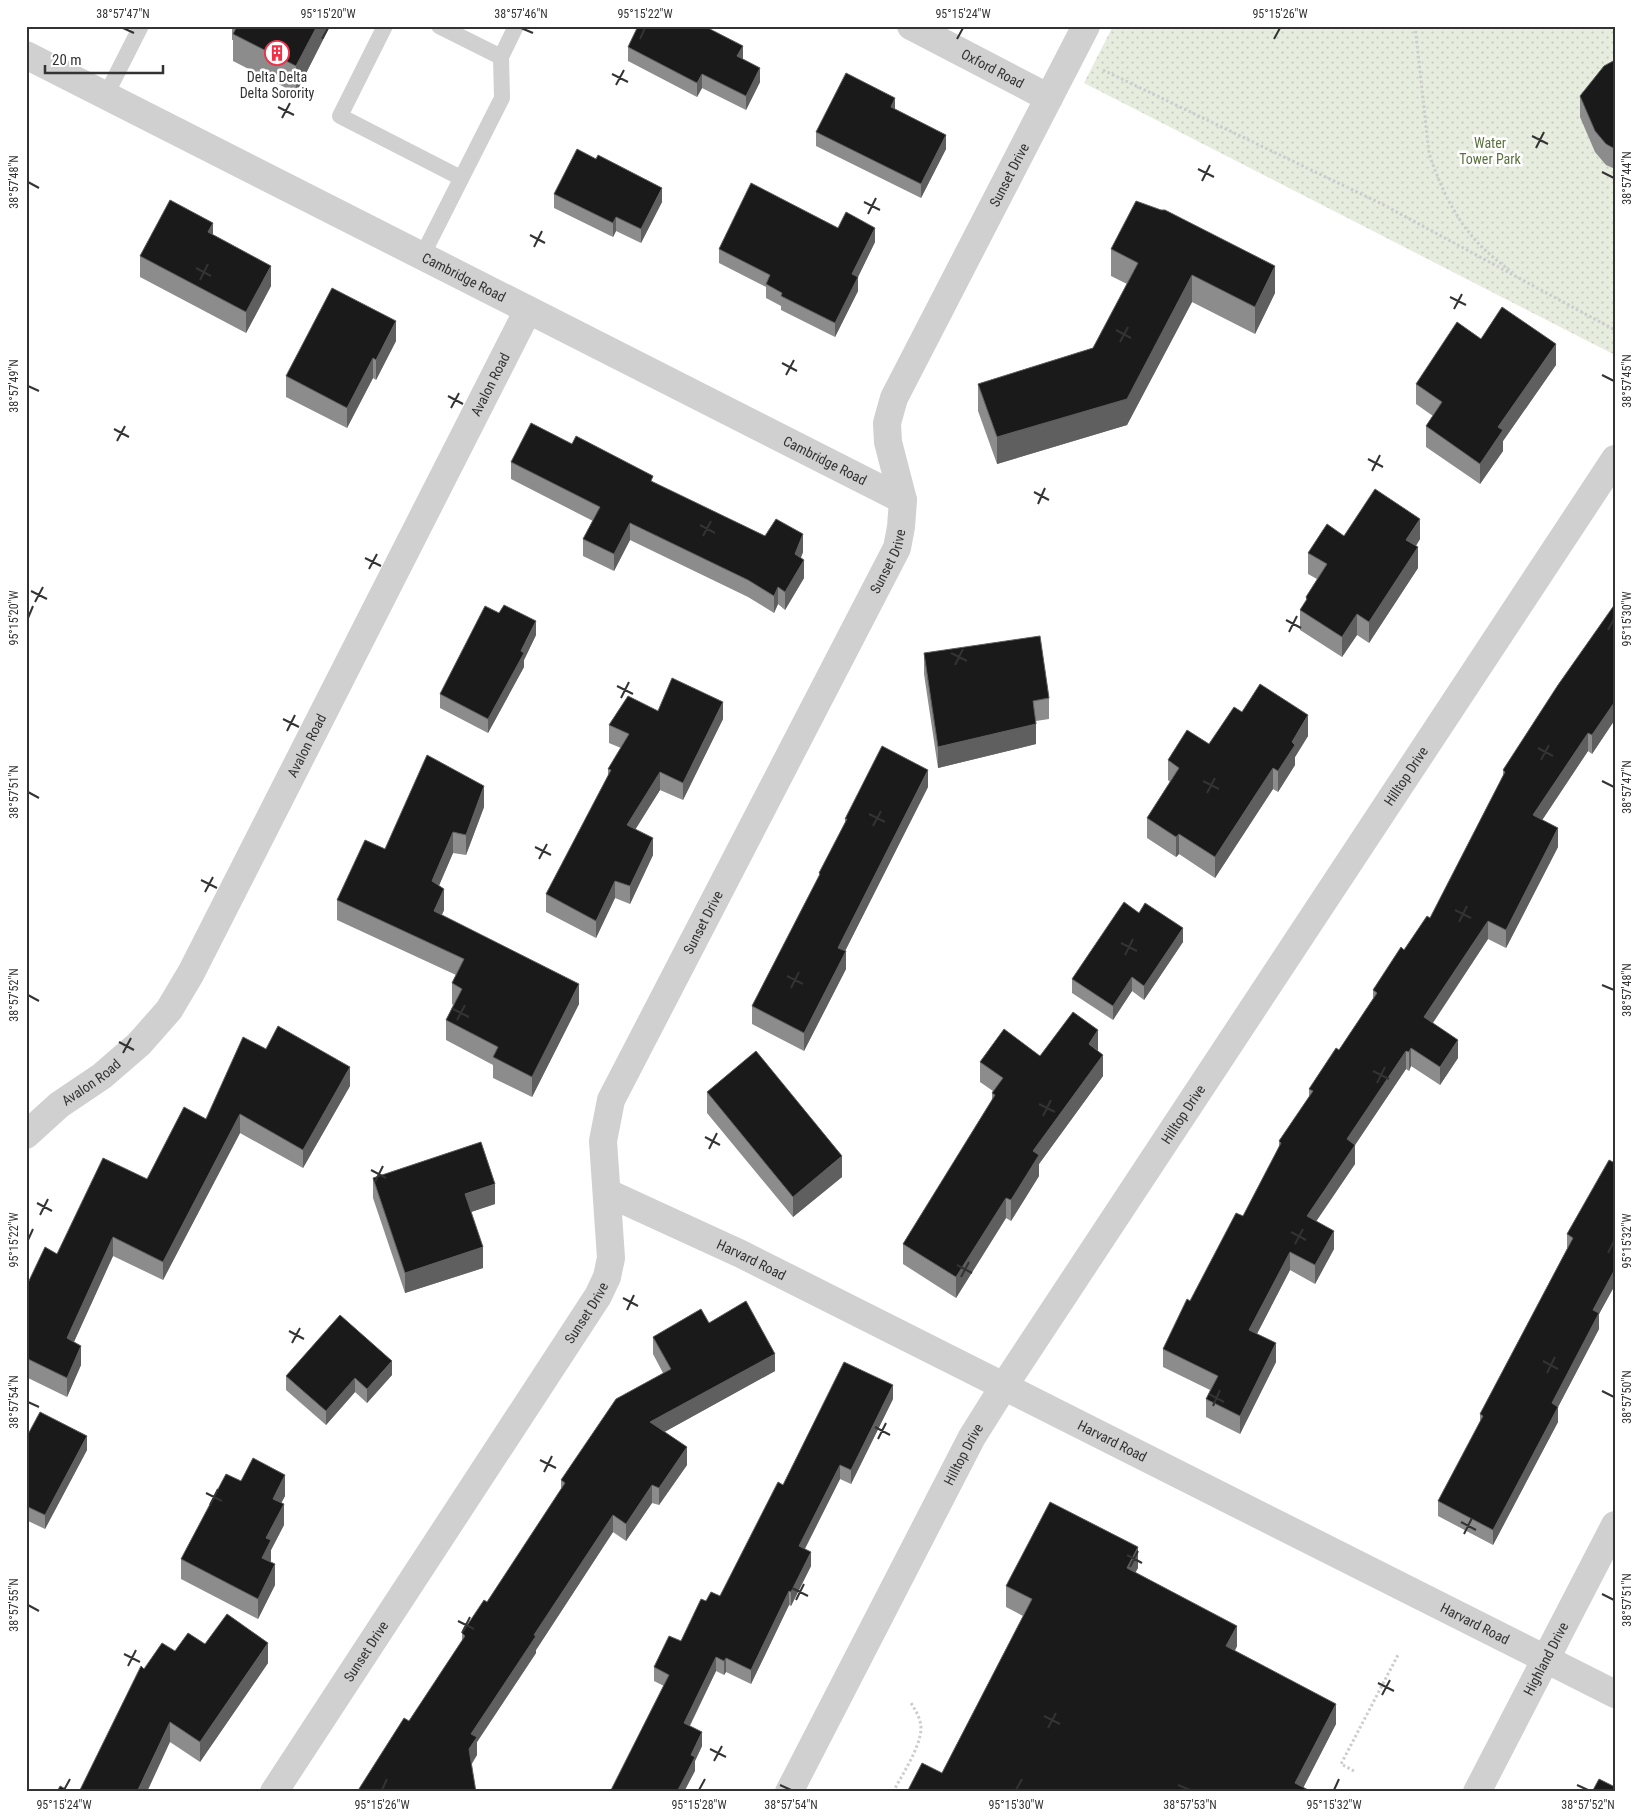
<svg xmlns="http://www.w3.org/2000/svg" width="1641" height="1818" font-family="'Roboto Condensed',sans-serif">
<style>
.grass{fill:url(#grass-dots)}
.lines{fill:none;stroke-linecap:round;stroke-linejoin:round}
.path{stroke:#cdcdcd;stroke-width:3;stroke-dasharray:2.5 2.5;stroke-linecap:butt}
.lane{stroke:#d0d0d0;stroke-width:16}
.street{stroke:#d0d0d0;stroke-width:28}
.wall{fill:#8c8c8c}
.shaded-wall{fill:#5f5f5f}
.building{fill:#1a1a1a;stroke:#5f5f5f}
.ticks{fill:none;stroke:#333;stroke-width:2}
.labels{text-anchor:middle;dominant-baseline:central;stroke-width:5;stroke-linejoin:round;paint-order:stroke}
.street-label{font-size:14px;fill:#333;stroke:#fff}
.poi-label{font-size:14px;fill:#333;stroke:#fff}
.park-label{font-size:14px;fill:#58713d;stroke:#fff}
.neatline{fill:none;stroke:#333;stroke-width:2}
.ticks-label{font-size:12px;text-anchor:middle;fill:#333}
</style>
<defs>
<pattern id="grass-dots" width="8" height="8" patternUnits="userSpaceOnUse" patternTransform="scale(1.25)"><rect width="8" height="8" fill="#e6ecde"/><path d="M2 2h.1M6 6h.1" fill="none" stroke="#c6cbbf" stroke-width="1.8" stroke-linecap="round"/></pattern>
</defs>
<rect width="100%" height="100%" fill="#fff"/>
<path class="grass" d="M1113 26H1615V355L1084 83Z"/>
<g class="lines">
<path class="path" d="M1415 26 1429 153C1440 187 1457 223 1483 248 1492 257 1503 265 1513 273
M1103 70 1382 204 1615 330
M1354 1771 1341 1764 1399 1653
M893 1792C902 1775 920 1748 921 1729 921 1719 916 1711 911 1703"/>
<path class="lane" d="M385 26 340 116 461 178
M439 26 501 57
M106 95 141 26
M422 256 502 98 501 57 516 26"/>
<g class="street">
<path id="s1" d="M911 26 1049 98"/>
<path id="s2" d="M26 55 903 500"/>
<path id="s3" d="M26 1135 59 1105 102 1076 139 1044 169 1010 191 973 528 310"/>
<path id="s4" d="M608 1193 741 1254 1615 1694"/>
<path id="s5" d="M274 1792 598 1296 607 1277 611 1258 603 1141 611 1100 897 548 901 527 903 500 888 442 887 423 894 398 1086 26"/>
<path id="s6" d="M789 1792 972 1437 1004 1386 1615 459"/>
<path id="s7" d="M1477 1792 1615 1525"/>
</g>
</g>
<path class="wall" d="M232 26H330L296 93 233 61V40H232Z
M628 47 743 59 760 82 746 110 702 88 697 97 628 61Z
M1615 60V169L1606 165 1595 152 1580 117V96Z
M895 110 946 149 921 198 816 146V132Z
M554 194 662 202 641 243 616 231 613 237 554 208Z
M838 228 875 242 858 277V291L835 337 781 310V306L766 298V287L719 263V249Z
M213 235 271 286 246 333 140 277V256Z
M1111 249 1275 293 1255 334 1192 302 1127 425 997 464 978 411V384L1093 348 1127 284 1111 276Z
M1481 339 1556 365 1503 441V451L1480 484 1426 447V426L1433 416 1416 404V384Z
M396 341 376 380 373 378 347 428 286 397V376Z
M572 444 765 536 803 552 801 558 804 578 785 610 778 604 774 613 748 597 630 540 614 571 583 556V539L593 521 511 479V462Z
M1344 536 1420 539 1416 546 1418 568 1369 643 1357 635 1342 657 1300 630V610L1306 602V597L1317 579 1308 574V553Z
M1615 604V722L1614 721 1592 754 1588 751 1542 820 1558 847 1506 948 1488 939 1433 1023 1458 1058 1440 1085 1411 1066 1409 1071 1406 1069 1355 1145V1164L1316 1221 1334 1249 1315 1284 1290 1270 1257 1334 1276 1362 1240 1434 1206 1417V1399L1210 1390 1163 1367V1349L1190 1301 1243 1216 1279 1147V1141L1309 1097V1089L1339 1050 1373 999V990L1430 918 1503 776V770Z
M536 635 524 660V667L488 733 440 708V694Z
M924 653 1049 698V719L1036 721V744L938 768 924 674Z
M658 711 723 719 683 800 660 790 635 829 653 855 630 904 615 898 596 938 546 912V894L608 776V769L621 748 609 743V725Z
M1242 712 1308 736 1295 757V765L1278 792 1273 789 1215 878 1179 854 1176 857 1147 838V818L1170 782 1168 780V760L1209 744Z
M928 787 845 951 846 969 804 1051 752 1024V1006L819 876V873L845 823V819Z
M484 807 466 855 453 853 439 885 444 910 442 915 579 1004 532 1097 493 1078V1065L446 1040V1020L453 1005 452 1004V983L456 975 337 920V900L385 849Z
M1139 913 1183 942 1144 1000 1132 991 1113 1020 1072 993V979Z
M266 1049 350 1086 303 1168 240 1133 163 1280 113 1256 74 1342 81 1365 67 1397 26 1377V1287L57 1254 147 1179 206 1119Z
M1098 1051 1103 1076 1039 1164V1176L1011 1221 1006 1218 956 1298 903 1264V1244L992 1101V1093L993 1091 980 1082V1062Z
M707 1092 842 1177 793 1217 707 1113Z
M1615 1163V1285L1599 1314V1329L1558 1407V1422L1493 1545 1438 1516V1501L1480 1423V1414L1567 1249V1234Z
M373 1178 495 1204 471 1212 483 1268 405 1293 373 1198Z
M709 1323 775 1371 664 1432 687 1465 659 1505 652 1503 626 1541 613 1532 536 1650V1653L477 1742V1755L472 1764 409 1721 462 1641V1633L487 1602 561 1491V1480L663 1373 653 1354V1337Z
M392 1375 367 1403 355 1392 326 1425 286 1390V1376Z
M893 1399 851 1484 840 1479 805 1549 811 1566 791 1606 789 1605 751 1684 726 1672 724 1675 716 1671 690 1726 702 1746 695 1761V1771L664 1686 654 1681V1667L681 1641 706 1601 720 1596 783 1485Z
M26 1438 87 1450 45 1529 26 1520Z
M241 1481 285 1496 281 1503 284 1525 271 1550 270 1562 275 1585 258 1619 181 1579V1559Z
M1138 1568 1135 1572 1237 1646 1235 1651 1336 1724 1303 1788 942 1773 1023 1616 1006 1607V1586Z
M205 1644 268 1663 200 1762 170 1742 144 1669Z"/>
<path class="shaded-wall" d="M317 26H330L296 93V66Z
M743 46V60L737 56Z
M760 68V82L746 110V96Z
M702 74V88L697 97V83Z
M895 98V112L891 107Z
M946 135V149L921 198V184Z
M662 188V202L641 243V229Z
M616 217V231L613 237V223Z
M213 223V244L208 232Z
M875 228V242L858 277V291L835 337V323L852 274Z
M271 266V286L246 333V312Z
M1275 266V293L1255 334V307Z
M1192 275V302L1127 425 997 464V437Z
M396 321V341L376 380V360Z
M1556 344V365L1503 441V451L1480 484V464L1498 427Z
M373 358V378L347 428V408Z
M1420 519V539L1406 561V540Z
M630 523V540L614 571V554Z
M803 534V552L795 571V554Z
M1418 547V568L1369 643V622Z
M804 560V578L785 610V592Z
M778 587V604L774 613V596Z
M1357 614V635L1342 657V637Z
M536 621V635L524 660V667L488 733V719Z
M723 702V719L683 800V783Z
M1614 703V721L1592 754V735Z
M1308 715V736L1295 757V765L1278 792V771L1292 742Z
M1036 724V744L938 768V747Z
M1588 733V751L1533 834V815Z
M1273 768V789L1215 878V857Z
M928 770V787L838 965V948Z
M660 772V790L627 843V825Z
M484 786V807L466 855V835Z
M1558 828V847L1506 948V930Z
M453 832V853L432 902V881Z
M1179 834V854L1176 857V837Z
M653 838V855L630 904V886Z
M615 881V898L596 938V921Z
M444 889V910L434 931V911Z
M1488 921V939L1424 1036V1017Z
M1183 928V942L1144 1000V986Z
M846 951V969L804 1051V1033Z
M1132 977V991L1113 1020V1006Z
M579 984V1004L532 1097V1077Z
M1098 1030V1051L1089 1044Z
M1458 1040V1058L1440 1085V1067Z
M1411 1048V1066L1409 1071V1052Z
M1406 1051V1069L1355 1145V1164L1307 1235V1216L1347 1139Z
M1103 1055V1076L1039 1164V1176L1011 1221V1200L1033 1151Z
M350 1067V1086L303 1168V1150Z
M240 1114V1133L163 1280V1262Z
M842 1156V1177L793 1217V1197Z
M495 1184V1204L465 1214V1194Z
M1006 1198V1218L956 1298V1277Z
M1334 1231V1249L1315 1284V1265Z
M113 1237V1256L67 1357V1338Z
M483 1247V1268L405 1293V1273Z
M1290 1252V1270L1249 1349V1330Z
M1615 1269V1285L1599 1314V1329L1558 1407V1422L1493 1545V1530L1552 1403 1593 1310Z
M1276 1343V1362L1240 1434V1416Z
M81 1346V1365L67 1397V1378Z
M775 1354V1371L650 1440V1422Z
M392 1361V1375L367 1403V1389Z
M355 1378V1392L326 1425V1411Z
M893 1385V1399L851 1484V1470Z
M87 1436V1450L45 1529V1515Z
M687 1447V1465L659 1505V1488Z
M840 1465V1479L799 1560V1546Z
M285 1475V1496L273 1519V1499Z
M652 1485V1503L626 1541V1524Z
M284 1504V1525L271 1550V1561L262 1578V1558L266 1538Z
M613 1515V1532L536 1650V1653L477 1742V1755L469 1767V1749L471 1734 534 1635Z
M1138 1547V1568L1127 1588V1568Z
M811 1552V1566L791 1606V1592Z
M275 1564V1585L258 1619V1599Z
M789 1591V1605L751 1684V1670Z
M1237 1626V1646L1226 1667V1646Z
M268 1643V1663L200 1762V1742Z
M716 1657V1671L684 1737V1723Z
M726 1658V1672L724 1675V1661Z
M1336 1704V1724L1301 1792 1295 1783Z
M170 1722V1742L147 1792H137Z
M702 1732V1746L695 1761V1771L684 1792H677L691 1755Z"/>
<path class="building" d="M237 26H317L296 66 233 34Z
M638 26H704L743 46 737 56 760 68 746 96 702 74 697 83 628 47Z
M1615 60V149L1606 144 1595 131 1580 96 1604 66Z
M846 73 895 98 891 107 946 135 921 184 816 132Z
M577 149 596 159 598 155 662 188 641 229 616 217 613 223 554 194Z
M751 183 838 228 846 212 875 228 852 274 858 277 835 323 781 296 782 293 766 284 770 275 719 249Z
M170 200 213 223 208 232 271 266 246 312 140 256Z
M1136 201 1161 210H1165L1275 266 1255 307 1192 275 1127 399 997 437 978 384 1093 348 1138 263 1111 249Z
M332 288 396 321 376 360 373 358 347 408 286 376Z
M1502 307 1556 344 1498 427 1503 430 1480 464 1426 426 1442 402 1416 384 1457 322 1481 339Z
M531 423 572 444 576 436 653 476 651 481 765 536 776 519 803 534 795 554 804 560 785 592 778 587 774 596 748 580 630 523 614 554 583 539 600 507 511 462Z
M1375 489 1420 519 1406 540 1418 547 1369 622 1357 614 1342 637 1300 610 1307 599 1306 597 1327 564 1308 553 1327 524 1344 536Z
M1615 604V703H1614L1592 735 1588 733 1533 815 1558 828 1506 930 1488 921 1424 1017 1458 1040 1440 1067 1411 1048 1409 1052 1406 1051 1347 1139 1355 1145 1307 1216 1334 1231 1315 1265 1290 1252 1249 1330 1276 1343 1240 1416 1206 1399 1218 1376 1163 1349 1187 1299 1190 1301 1236 1213 1243 1216 1281 1143 1279 1141 1313 1091 1309 1089 1336 1048 1339 1050 1377 993 1373 990 1401 947 1404 950 1427 916 1430 918 1505 772 1503 770 1558 685Z
M504 605 536 621 521 651 524 653 488 719 440 694 485 606 499 613Z
M1040 636 1049 698 1033 701 1036 724 938 747 924 653Z
M672 678 723 702 683 783 660 772 627 825 653 838 630 886 615 881 596 921 546 894 611 770 608 769 629 734 609 725 628 696 658 711Z
M1260 684 1308 715 1292 742 1295 745 1278 771 1273 768 1215 857 1179 834 1176 837 1147 818 1179 768 1168 760 1187 730 1209 744 1234 707 1242 712Z
M882 746 928 770 838 948 846 951 804 1033 752 1006 820 874 819 873 847 819H845Z
M427 755 484 786 466 835 453 832 432 881 444 889 434 911 579 984 532 1077 493 1057 498 1047 446 1020 462 989 452 983 464 959 337 900 365 840 385 849Z
M1124 902 1139 913 1145 903 1183 928 1144 986 1132 977 1113 1006 1072 979Z
M1073 1012 1098 1030 1089 1044 1103 1055 1033 1151 1039 1155 1011 1200 1006 1198 956 1277 903 1244 995 1095 992 1093 1003 1078 980 1062 1004 1029 1040 1056Z
M278 1026 350 1067 303 1150 240 1114 163 1262 113 1237 67 1338 81 1346 67 1378 26 1358V1287L45 1247 57 1254 103 1158 147 1179 184 1107 206 1119 243 1037 266 1049Z
M756 1051 842 1156 793 1197 707 1092Z
M481 1142 495 1184 465 1194 483 1247 405 1273 373 1178Z
M1609 1160 1615 1163V1269L1593 1310 1599 1313 1552 1403 1558 1407 1493 1530 1438 1501 1483 1416 1480 1414 1573 1238 1567 1234Z
M746 1301 775 1354 650 1422 687 1447 659 1488 652 1485 626 1524 613 1515 534 1635 536 1636 471 1734 477 1737 469 1749 476 1792H357L404 1718 409 1721 465 1636 462 1633 484 1600 487 1602 565 1483 561 1480 616 1399 671 1369 653 1337 701 1309 709 1323Z
M340 1315 392 1361 367 1389 355 1378 326 1411 286 1376Z
M844 1362 893 1385 851 1470 840 1465 799 1546 811 1552 791 1592 789 1591 751 1670 726 1658 724 1661 716 1657 684 1723 702 1732 691 1755 695 1757 677 1792H610L669 1675 654 1667 669 1636 681 1641 701 1599 706 1601 711 1592 720 1596 778 1482 783 1485Z
M40 1412 87 1436 45 1515 26 1506V1438Z
M253 1458 285 1475 273 1499 284 1504 266 1538 271 1540 262 1558 275 1564 258 1599 181 1559 226 1474 241 1481Z
M1050 1502 1138 1547 1127 1568 1237 1626 1226 1646 1336 1704 1295 1783 1312 1792H907L922 1763 942 1773 1032 1599 1006 1586Z
M227 1614 268 1643 200 1742 170 1722 137 1792H79L141 1666 144 1669 162 1643 175 1651 188 1633 205 1644Z
M1599 1779 1615 1787V1792H1592Z
M60 1786 71 1792H57Z"/>
<path class="ticks" d="M123 28 134 33M521 28 533 33M322 39 328 28M640 39 645 28M957 39 963 28M1274 39 1280 28M612 74 628 82M616 85 624 70M278 107 294 115M282 118 290 103M1532 136 1548 144M1536 148 1544 132M1198 169 1214 177M1602 172 1614 178M1202 181 1210 165M28 182 39 188M864 202 880 210M868 214 876 198M530 235 545 243M534 247 542 231M196 268 211 276M200 280 208 264M1450 297 1466 305M1454 309 1462 294M1116 330 1131 338M1120 342 1128 327M782 363 797 371M786 375 794 360M1602 375 1614 381M28 386 39 391M448 396 463 404M451 408 459 393M114 429 129 437M117 441 125 426M1368 459 1383 467M1372 471 1380 455M1034 492 1049 500M1038 504 1045 488M700 525 715 533M703 536 711 521M365 558 381 566M369 569 377 554M31 591 47 599M35 602 43 587M28 618 33 606M1286 620 1301 628M1608 630 1614 619M1289 632 1297 616M951 653 967 661M955 665 963 649M617 686 633 694M621 698 629 682M283 719 299 727M287 731 295 715M1538 748 1553 756M1541 760 1549 745M1203 781 1219 789M1602 781 1614 787M28 792 39 798M1207 793 1215 778M869 814 885 822M873 826 881 811M535 847 551 855M539 859 547 844M201 880 217 888M205 892 213 877M1455 910 1471 918M1459 922 1467 906M1121 943 1137 951M1125 955 1133 939M787 976 803 984M1602 985 1614 990M791 988 799 972M28 995 39 1001M453 1009 469 1017M457 1020 465 1005M119 1042 134 1050M123 1053 131 1038M1373 1071 1389 1079M1377 1083 1385 1067M1039 1104 1055 1112M1043 1116 1051 1100M705 1137 720 1145M709 1149 717 1133M371 1170 386 1178M375 1182 383 1166M37 1203 52 1211M40 1215 48 1199M1291 1232 1306 1240M28 1240 33 1229M1295 1244 1303 1229M1608 1253 1614 1241M957 1265 972 1273M961 1277 969 1262M623 1298 638 1306M627 1310 634 1295M289 1331 304 1339M292 1343 300 1328M1543 1361 1558 1369M1547 1373 1555 1357M1602 1391 1614 1397M1209 1394 1224 1402M28 1402 39 1407M1213 1406 1220 1390M875 1427 890 1435M878 1439 886 1423M540 1460 556 1468M544 1472 552 1456M206 1493 222 1501M210 1505 218 1489M1461 1522 1476 1530M1464 1534 1472 1518M1127 1555 1142 1563M1130 1567 1138 1551M792 1588 808 1596M1602 1594 1614 1600M796 1600 804 1584M28 1605 39 1611M458 1621 474 1629M462 1633 470 1617M124 1654 140 1662M128 1666 136 1650M1378 1683 1394 1691M1382 1695 1390 1680M1044 1716 1060 1724M1048 1728 1056 1713M710 1749 726 1757M714 1761 722 1746M780 1785 791 1790M1178 1785 1190 1790M1577 1785 1588 1790M64 1790 70 1779M382 1790 387 1779M699 1790 705 1779M1016 1790 1022 1779M1334 1790 1339 1779"/>
<defs>
<symbol id="building-ring" viewBox="-11 -11 22 22"><circle r="9.5" fill="#fff" stroke="#ed3248" stroke-width="1.5"/><path d="M-4-6H4V6H1V3H-1V6H-4ZM-2.5-4.3h1.7v1.8h-1.7ZM.8-4.3h1.7v1.8H.8ZM-2.5-1h1.7V.8h-1.7ZM.8-1h1.7V.8H.8Z" fill="#ed3248"/></symbol>
</defs>
<g fill-rule="evenodd">
<use href="#building-ring" x="263" y="39" width="28" height="28"/>
</g>
<g class="labels">
<g class="street-label">
<text stroke="none"><textPath href="#s1" startOffset="92">Oxford Road</textPath></text>
<text stroke="none"><textPath href="#s5" startOffset="1818">Sunset Drive</textPath></text>
<text stroke="none"><textPath href="#s2" startOffset="491">Cambridge Road</textPath></text>
<text stroke="none"><textPath href="#s3" startOffset="894">Avalon Road</textPath></text>
<text stroke="none"><textPath href="#s2" startOffset="896">Cambridge Road</textPath></text>
<text stroke="none"><textPath href="#s5" startOffset="1398">Sunset Drive</textPath></text>
<text stroke="none"><textPath href="#s3" startOffset="489">Avalon Road</textPath></text>
<text stroke="none"><textPath href="#s6" startOffset="1190">Hilltop Drive</textPath></text>
<text stroke="none"><textPath href="#s5" startOffset="992">Sunset Drive</textPath></text>
<text stroke="none"><textPath href="#s3" startOffset="84">Avalon Road</textPath></text>
<text stroke="none"><textPath href="#s6" startOffset="785">Hilltop Drive</textPath></text>
<text stroke="none"><textPath href="#s4" startOffset="158">Harvard Road</textPath></text>
<text stroke="none"><textPath href="#s5" startOffset="572">Sunset Drive</textPath></text>
<text stroke="none"><textPath href="#s4" startOffset="562">Harvard Road</textPath></text>
<text stroke="none"><textPath href="#s6" startOffset="380">Hilltop Drive</textPath></text>
<text stroke="none"><textPath href="#s4" startOffset="968">Harvard Road</textPath></text>
<text stroke="none"><textPath href="#s5" startOffset="168">Sunset Drive</textPath></text>
<text stroke="none"><textPath href="#s7" startOffset="150">Highland Drive</textPath></text>
</g>
<g class="poi-label">
<text x="277" y="77">Delta Delta<tspan x="277" dy="16">Delta Sorority</tspan></text>
</g>
<g class="park-label">
<text x="1490" y="143">Water<tspan x="1490" dy="16">Tower Park</tspan></text>
</g>
</g>
<rect width="1641" height="1818" fill="none" stroke="#ffffff" stroke-width="55"/>
<path d="M45 65v8h118v-8" fill="none" stroke="#333333" stroke-width="2.5"/>
<text x="52" y="65" font-size="15" fill="#333333" stroke="#ffffff" stroke-width="4" paint-order="stroke">20 m</text>
<rect x="28" y="28" width="1586" height="1762" class="neatline"/>
<g class="ticks-label">
<text x="123" y="18">38°57'47"N</text>
<text x="328" y="18">95°15'20"W</text>
<text x="521" y="18">38°57'46"N</text>
<text x="645" y="18">95°15'22"W</text>
<text x="963" y="18">95°15'24"W</text>
<text x="1280" y="18">95°15'26"W</text>
<text transform="translate(1627 178) rotate(-90)" y="4">38°57'44"N</text>
<text transform="translate(14 182) rotate(-90)" y="4">38°57'48"N</text>
<text transform="translate(1627 381) rotate(-90)" y="4">38°57'45"N</text>
<text transform="translate(14 386) rotate(-90)" y="4">38°57'49"N</text>
<text transform="translate(14 618) rotate(-90)" y="4">95°15'20"W</text>
<text transform="translate(1627 619) rotate(-90)" y="4">95°15'30"W</text>
<text transform="translate(1627 787) rotate(-90)" y="4">38°57'47"N</text>
<text transform="translate(14 792) rotate(-90)" y="4">38°57'51"N</text>
<text transform="translate(1627 990) rotate(-90)" y="4">38°57'48"N</text>
<text transform="translate(14 995) rotate(-90)" y="4">38°57'52"N</text>
<text transform="translate(14 1240) rotate(-90)" y="4">95°15'22"W</text>
<text transform="translate(1627 1241) rotate(-90)" y="4">95°15'32"W</text>
<text transform="translate(1627 1397) rotate(-90)" y="4">38°57'50"N</text>
<text transform="translate(14 1402) rotate(-90)" y="4">38°57'54"N</text>
<text transform="translate(1627 1600) rotate(-90)" y="4">38°57'51"N</text>
<text transform="translate(14 1605) rotate(-90)" y="4">38°57'55"N</text>
<text x="64" y="1809">95°15'24"W</text>
<text x="382" y="1809">95°15'26"W</text>
<text x="699" y="1809">95°15'28"W</text>
<text x="791" y="1809">38°57'54"N</text>
<text x="1016" y="1809">95°15'30"W</text>
<text x="1190" y="1809">38°57'53"N</text>
<text x="1334" y="1809">95°15'32"W</text>
<text x="1588" y="1809">38°57'52"N</text>
</g>
</svg>
